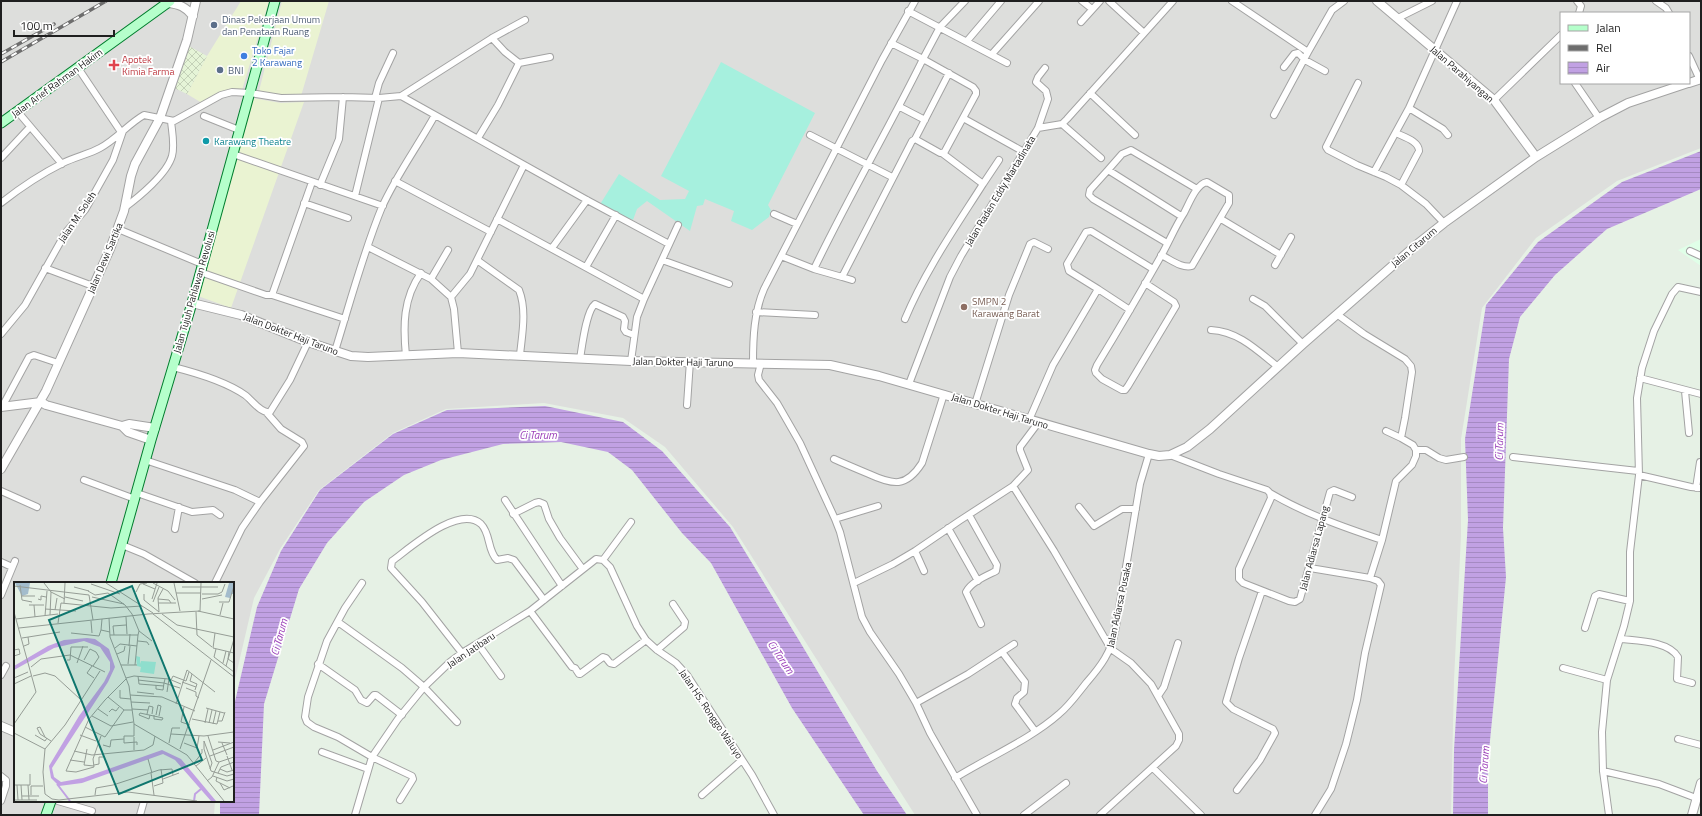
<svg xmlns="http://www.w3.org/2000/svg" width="1702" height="816" font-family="'Titillium Web',sans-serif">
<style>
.residential{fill:#dddedc;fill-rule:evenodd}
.commercial{fill:#eaf3d2}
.education{fill:#e0ffe8}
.military{fill:url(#military-cross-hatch)}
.grass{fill:#a6f0de}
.water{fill:url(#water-rules)}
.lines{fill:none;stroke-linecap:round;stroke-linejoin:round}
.minor-casing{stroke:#a3a3a3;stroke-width:8}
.tertiary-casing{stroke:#a3a3a3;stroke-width:10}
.secondary-casing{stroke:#007d2d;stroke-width:11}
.minor{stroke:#fff;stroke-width:6}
.tertiary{stroke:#fff;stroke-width:8}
.secondary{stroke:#b5ffcb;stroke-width:9}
.rail-casing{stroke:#6d6d6d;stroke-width:3.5}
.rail{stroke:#fff;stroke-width:2;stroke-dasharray:6;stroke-linecap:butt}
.service-dot{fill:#5c6f8a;stroke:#fff;stroke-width:1.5}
.shop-dot{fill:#3f7fe0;stroke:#fff;stroke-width:1.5}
.health-dot{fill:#e0444e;stroke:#fff;stroke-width:1.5}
.culture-dot{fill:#0f9aa8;stroke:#fff;stroke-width:1.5}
.education-dot{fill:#8d6e63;stroke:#fff;stroke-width:1.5}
.labels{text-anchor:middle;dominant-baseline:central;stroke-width:3.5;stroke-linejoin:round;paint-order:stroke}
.service-label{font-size:10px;fill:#4e5e75;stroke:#fff;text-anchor:start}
.shop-label{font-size:10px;fill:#366cbe;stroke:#fff;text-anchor:start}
.health-label{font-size:10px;fill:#be3a42;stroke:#fff;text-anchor:start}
.street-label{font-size:10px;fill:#1f1f1f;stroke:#fff}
.culture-label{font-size:10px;fill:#0d838f;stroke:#fff;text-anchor:start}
.education-label{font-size:10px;fill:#785e54;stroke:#fff;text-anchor:start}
.water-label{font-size:11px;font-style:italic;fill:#9c41b9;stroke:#fff}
.inset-river{fill:none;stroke:#c1a1e3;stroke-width:2}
.inset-road{fill:none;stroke:#969d96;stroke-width:1}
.view{fill:#0f766e;fill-opacity:0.15;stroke:#0f766e;stroke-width:2}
.inset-edge{fill:none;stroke:#1f1f1f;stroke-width:2}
</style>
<defs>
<pattern id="military-cross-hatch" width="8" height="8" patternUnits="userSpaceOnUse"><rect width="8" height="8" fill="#e5f4d7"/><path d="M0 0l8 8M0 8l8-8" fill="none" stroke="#c4d1b8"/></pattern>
<pattern id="water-rules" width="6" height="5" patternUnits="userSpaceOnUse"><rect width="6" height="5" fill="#c1a1e3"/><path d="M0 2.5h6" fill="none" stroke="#a58ac2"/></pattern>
</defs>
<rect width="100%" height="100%" fill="#e6f1e5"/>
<path class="residential" d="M1 1H1701V148L1617 181 1536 238 1482 308 1461 439V536L1454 680 1451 815H915L733 527 665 447 623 418 544 403 446 409 393 433 319 490 280 549 254 598 233 688V583H15V801H215L214 815H1ZM1561 13H1689V83H1561Z"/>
<path class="commercial" d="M241 1H269L242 90 202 103 187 94 207 56Z
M282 1H329L301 96 274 95 259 91Z
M252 98 281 103 304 102 231 308 198 296Z"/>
<path class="education" d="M1701 239V266L1678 250Z"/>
<path class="military" d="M187 45 207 56 187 94 172 87Z"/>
<path class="grass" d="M721 62 815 113 768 205 771 210 769 217 752 230 731 221 734 211 705 199 703 205 697 206 690 231 647 201 637 209 633 220 599 206 619 174 660 200 685 199 689 191 661 176Z"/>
<path class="water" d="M1701 151V189L1607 229 1555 275 1520 317 1509 359 1503 528 1506 577 1488 761V815H1453L1454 750 1468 520 1465 439 1486 305 1538 242 1622 182Z
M545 406 623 422 662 451 730 527 800 642 877 771 907 815H864L792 708 711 563 682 533 632 470 608 452 561 442 503 444 441 460 404 475 364 502 327 543 299 589 264 704 259 815H220V801H233V710L257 607 281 551 320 490 393 434 447 410Z"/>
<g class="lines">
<defs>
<path id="minor" d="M1082 1 1092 9
M1109 1 1144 33
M1232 1 1308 52 1332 10 1344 1
M1577 1 1581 6 1579 13
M1656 1 1666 8 1669 13
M908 11 1007 63
M1398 18 1432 1
M1081 22 1100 1
M492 38 505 52 519 63
M967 41 1001 1
M992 54 1039 1
M1689 56 1700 80
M1284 67 1294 54 1298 53 1305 60 1325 71
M78 68 121 132
M1358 83 1326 147 1328 150 1357 165 1386 177 1401 185 1426 204 1444 223
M1575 83 1599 118
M1090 93 1135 135
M375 98 379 83 393 53
M1494 100 1561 35
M900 107 925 120
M1409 108 1443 129 1448 135
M18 112 62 164
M435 115 587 200 669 244
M1274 115 1308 52
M204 116 239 130
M963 118 1024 152
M1062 124 1101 158
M1038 128 1062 124 1067 119 1173 1
M1396 133C1404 137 1419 141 1419 151L1401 185
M810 135 892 177
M478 138 498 105 519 63 550 57
M915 139 940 153H944L976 94V91L973 87 923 59 940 27 965 1
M942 153 983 184 999 160
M233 154 383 206
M1 158 30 127
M1108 170 1122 154 1131 150 1197 189
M1374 172 1409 108 1457 1
M395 181 491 232
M312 182 272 295 345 319
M320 185 339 139 343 97
M355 196 379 98
M1 203C20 188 41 174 63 163 75 157 89 154 100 148 117 139 128 124 144 115L174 121 221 95 232 92 250 93 281 98 343 97 379 98 401 96 492 38 525 20
M304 203 348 218
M124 208C139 197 167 174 172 156 175 145 172 132 171 121
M774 214 797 224
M497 219 644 299
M1221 219 1281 255
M118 229 202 264
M1167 243 1093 199 1089 195 1090 190 1108 170 1181 216
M368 247 431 279 451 297
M552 248 587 200
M1690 251 1701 256
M781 256 814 269 842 277 912 141 915 139 949 73
M477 260 519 290C527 310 522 335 520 355
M662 260 729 284
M1275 265 1291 237
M586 267 616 215
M45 268 93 286
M814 269C848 198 888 130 923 59L891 43
M200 272 266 295H272
M842 277 852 280
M431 279 448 250
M1145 283 1174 302 1176 306 1128 386 1125 390H1122L1102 379 1096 373 1095 370 1097 365C1119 329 1140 293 1161 256 1169 242 1175 227 1184 213 1189 204 1196 184 1207 182L1229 195V203L1192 266C1182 269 1170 259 1161 255
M1098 289 1069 271 1067 264 1086 232 1091 231 1153 269
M1253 299 1265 306 1303 344
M756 312 815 315
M1338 315 1364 334 1405 359 1411 366 1412 372 1405 418 1401 438 1413 445 1416 450V456L1412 465 1396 481 1382 540 1370 578
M905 319C925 271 955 228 983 184
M1211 330C1238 331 1258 351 1278 367
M1 334 25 305 66 232 85 210 113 160 123 131
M335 351C350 303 363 253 382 207 397 174 418 146 435 115L401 96
M458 353 454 309 451 297 470 274 524 165
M406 356C403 326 403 298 421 273
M580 359C582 347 586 311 595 304L623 317 625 321 624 329 626 332 634 335
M631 361 637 317 644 299 678 225
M753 363C753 338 754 312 764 289L882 60 915 1
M761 363 758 375 759 380 777 403 800 443 835 519 840 532 862 617 870 632 899 674 916 703 930 733 977 815
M173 367C197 373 225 381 245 395 252 400 261 414 270 412L290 380 308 342
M1640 378 1701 394
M909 384 950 277 961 256 1038 128 1048 99 1046 91 1036 82 1038 77 1045 68
M1685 391 1689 433
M975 404 1009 295 1030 244 1034 242 1048 249
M687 405 690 361
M2 407 29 357 34 355 58 363
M1029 420 1053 365 1098 289 1130 310
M1386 431 1401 438
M1416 450H1426L1439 458 1446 460 1464 457
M1170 455 1219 474 1267 490 1270 493 1271 498 1239 569V579L1243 583 1289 601 1295 602 1300 599 1330 492 1334 490 1352 497
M1513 457 1638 471
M834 459C845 464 857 469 869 474 893 485 906 488 922 463L944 394
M145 460 235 490 260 502
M1639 475 1691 487 1701 488
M84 480 135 499
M1013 486 1054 551 1111 649 1131 663 1151 684 1179 734V740L1176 746 1100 815
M1696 488 1700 462
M1 491 37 507
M137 493 192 512 213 510 220 515
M1270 493C1306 514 1343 527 1382 540
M505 500 562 586
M1079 507 1094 526 1122 509H1136
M513 514 535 503 539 502 544 504 549 519 560 538 582 568
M969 515 997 565 996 571C986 576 971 582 966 592L981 624
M835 519 878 506
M948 528 978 581
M175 529 179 507
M122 545 144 554 195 583
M915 551 924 571
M603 560 610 567 637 626 646 640 657 650 676 663 687 675 752 775 774 815
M603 560 631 522
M1 562 12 567
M1310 568 1370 578 1378 581 1381 585 1365 653 1357 700 1346 744 1331 789 1315 815
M215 583 242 528 260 502 304 446 302 442 281 429 267 413
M362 583 345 608 327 641 308 697 305 717 307 722 314 727 338 737 372 757 412 776 413 779 400 800
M854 583 893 564 915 551 959 521 1013 486 1028 470 1020 450V447L1038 423
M1 595 15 561
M530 611 572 667 575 668 579 674H580L603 657 606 658 610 663 614 664 646 640
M338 622 402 668 424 687 457 722
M1585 628 1595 596 1599 594 1630 601
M1621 639C1638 641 1668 641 1678 657L1677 679 1692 683
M478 644 501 676
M657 650 684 627 685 622 673 604
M1002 652 1025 682 1024 692 1017 698 1015 704 1035 731
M462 653 422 602 391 568 392 561C410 548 459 504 481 524 491 534 487 550 497 560L508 558 514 560 544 600
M318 664 355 690 361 700 367 703 374 695H376L402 715
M1563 668 1607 680
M1 675 6 666
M1158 696 1164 687 1178 643
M916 703 968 674 1014 644
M1678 739 1701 745
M322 752 368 769
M1153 768 1201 815
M1603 771 1659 784 1696 798
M1 776 6 780V786L1 801
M955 778C987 758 1031 739 1059 714 1070 705 1078 693 1087 682 1101 666 1111 652 1115 632L1140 484 1149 454
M1237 790 1260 760 1275 733 1273 729 1233 709 1226 702 1239 658 1262 591
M702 795 742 760
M58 801 92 811
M140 815 144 801
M355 815 372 757 398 719 424 687 450 662 462 653 530 611 596 559 603 560
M1024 815 1066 783
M1609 815 1603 771 1602 732 1607 680 1624 626 1630 601V552L1639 475 1637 398 1642 368 1654 331 1672 294 1678 287 1701 292"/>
<path id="tertiary" d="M1377 1 1494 100 1536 157
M168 3C179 4 186 7 193 16
M1689 83 1701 79
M192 303 241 315 308 342 351 356 368 357 458 353 631 361 830 365 879 376 1149 454 1159 456 1170 455 1187 447 1210 429 1303 344 1415 246 1444 223 1536 157 1599 118 1628 103 1688 83
M1 407 41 402 46 405 122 426 128 432 151 440
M122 426 129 424 155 428
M1 469 46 391 110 249 124 211 131 176 135 164 160 118 187 40 196 1
M1 726 15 732
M1692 815 1701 783"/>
<path id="secondary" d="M1 123 170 1
M111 583 151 440 192 303 275 1
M46 815 51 801"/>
</defs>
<use href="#minor" class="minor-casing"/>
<use href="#tertiary" class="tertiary-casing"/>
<use href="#secondary" class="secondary-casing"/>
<use href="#minor" class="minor"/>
<use href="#tertiary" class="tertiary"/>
<use href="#secondary" class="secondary"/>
<defs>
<path id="rail" d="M1 54 54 24
M1 62 106 1"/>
</defs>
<use href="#rail" class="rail-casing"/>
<use href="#rail" class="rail"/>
</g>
<g class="service-dot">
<circle cx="214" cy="25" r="4"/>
<circle cx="220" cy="70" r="4"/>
</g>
<circle class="shop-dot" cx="244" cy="56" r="4"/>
<path class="health-dot" d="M112 59h4v4h4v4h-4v4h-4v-4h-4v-4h4z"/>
<circle class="culture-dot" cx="206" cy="141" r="4"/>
<circle class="education-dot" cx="964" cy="307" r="4"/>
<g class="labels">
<g class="service-label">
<text x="222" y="19">Dinas Pekerjaan Umum<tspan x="222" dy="12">dan Penataan Ruang</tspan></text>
<text x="228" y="70">BNI</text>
</g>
<g class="shop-label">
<text x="252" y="50">Toko Fajar<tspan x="252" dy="12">2 Karawang</tspan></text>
</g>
<g class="health-label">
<text x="122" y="59">Apotek<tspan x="122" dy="12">Kimia Farma</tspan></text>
</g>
<g class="street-label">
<text transform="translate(1462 74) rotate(41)">Jalan Parahiyangan</text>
<text transform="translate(57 83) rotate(-36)">Jalan Arief Rahman Hakim</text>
<text transform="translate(1000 191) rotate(-59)">Jalan Raden Eddy Martadinata</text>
<text transform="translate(77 217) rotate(-56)">Jalan M. Soleh</text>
<text transform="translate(1414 247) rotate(-40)">Jalan Citarum</text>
<text transform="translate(105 258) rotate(-67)">Jalan Dewi Sartika</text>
<text transform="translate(194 292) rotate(-74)">Jalan Tujuh Pahlawan Revolusi</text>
<text transform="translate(291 334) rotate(21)">Jalan Dokter Haji Taruno</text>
<text transform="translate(683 362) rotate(1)">Jalan Dokter Haji Taruno</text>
<text transform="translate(1000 411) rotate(17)">Jalan Dokter Haji Taruno</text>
<text transform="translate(1314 548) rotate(-75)">Jalan Adiarsa Lapang</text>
<text transform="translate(1119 605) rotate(-78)">Jalan Adiarsa Pusaka</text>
<text transform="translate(471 650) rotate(-34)">Jalan Jatibaru</text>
<text transform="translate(711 714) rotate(56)">Jalan HS. Ronggo Waluyo</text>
</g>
<g class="culture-label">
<text x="214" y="141">Karawang Theatre</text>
</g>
<g class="education-label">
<text x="972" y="301">SMPN 2<tspan x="972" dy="12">Karawang Barat</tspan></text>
</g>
<g class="water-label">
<text x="538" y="435">Ci Tarum</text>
<text transform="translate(1499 442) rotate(-89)">Ci Tarum</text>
<text transform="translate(279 637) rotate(-75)">Ci Tarum</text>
<text transform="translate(781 657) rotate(56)">Ci Tarum</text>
<text transform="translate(1484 765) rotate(-86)">Ci Tarum</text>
</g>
</g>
<g transform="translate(14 582)">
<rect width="220" height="220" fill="#e6f1e5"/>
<path d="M122 74 126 75V82L127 79 142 80 140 92 126 90 127 85 123 84Z" fill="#a6f0de"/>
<path d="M1 1H16L14 12 8 14ZM215 1H220V12H217L216 16 211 15Z" fill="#a3bccc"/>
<path d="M73 56 81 57 95 67 101 85 94 100 38 186 40 195 47 200 69 196 148 168 167 177 202 219H197L161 178 149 172 68 201 45 204 37 196 35 184 65 134 90 100 96 88V80L86 65 70 59 40 66 0 88V84L34 64 50 58Z" fill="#c1a1e3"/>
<path class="inset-river" d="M43 202 56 219M180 219 181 212 187 207"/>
<path class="inset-road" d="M30 1 37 10 51 17M92 1 139 31M139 1 154 9 161 18M160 1 166 29M77 2 106 12M129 2 141 7M6 3 8 18 18 20M0 4 75 13M60 5 75 9M168 5H204M74 9 81 13 94 11 111 23 118 32 125 49 138 59M122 10 126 2 133 1M162 11H187M130 12V18L145 30M188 12H204M204 12 208 10 211 2M75 13 79 38M8 14H21M51 15 69 19M78 15 110 22M24 17 27 18V14L32 15M138 17 143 1M144 17 155 18 157 21M188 17 208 13M139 20 145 5M205 20H215L220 4M50 21 51 1M144 21H162M15 23H30M20 23 21 35M31 27 62 29M41 28 43 16M184 29 220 37M186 29 187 1M0 30 22 110 0 142M145 30 144 16 149 7M182 30 183 53 198 65M139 32 220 95M148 32 163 43 220 55M36 33 37 10M206 33 209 21M31 34 33 9M112 35 113 52M95 36 96 55 115 104 120 142V154H110V161L123 160V163M2 37 44 32M88 37 87 48 96 50M77 39 78 51M44 41 47 21 97 26 128 24M5 46 134 32 186 29M57 51 85 54 87 48M201 51 199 66 220 71M96 53H124L125 49M100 53 99 44 112 43M8 56 46 50M124 59 133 60 135 63M10 64 15 62 14 55M115 64 116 52M101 66 106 62 123 64M202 67 200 75 220 90M0 68 5 67 6 72 0 74M215 70 214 77 220 81M103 72 110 69 111 64M53 78H56L57 65H74M70 78 76 67 82 70 85 75 79 84M63 81 69 64M209 81 212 69M114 82 116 64M107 83H123M121 83 124 53M78 84 73 91 80 96M212 84 220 57M17 85 27 77 56 73 91 90M86 89 51 143 31 167 29 190 31 212 38 217 45 218 114 210 183 219M178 92 176 99 183 102 181 108M19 94 31 91 41 94 66 117M124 94 125 102 150 104M0 96 14 90M112 96 120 94 155 97 167 102M124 98 150 101 151 97M157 98 159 94 172 99 175 90M168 100 182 105M0 102 17 94M142 103V107L149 108 150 101 166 106M172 106 182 110V114L185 116M106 108V116L117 117M123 110 140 112M153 110 155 97M116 113 148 115 181 129M94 115 110 128H118M117 120 136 121M162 122 173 88 201 110M170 125 167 140 176 143M192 126 210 131M84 127 94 134M118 127 134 128 133 132M134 128 135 124 139 125 138 132M95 130 98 127 102 129 105 125M125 133 126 131 149 136M125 133 135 137 136 133M140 133V137L148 138 149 136M142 133 144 123 147 124 145 134M78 134 97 144 119 140M178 137 203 142 206 130M204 139H208L211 130M191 141 194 127M195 141 198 128M120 142 173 173 210 219M199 142 202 129M71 145 91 155 110 128M0 151 31 167M157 152 190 154 220 150M21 153 31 159 33 156M66 153 82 159M87 154 79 177 80 185 62 190 52 189 75 137 91 118 112 97M31 155 26 145 23 146 26 152 37 159M204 160 216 161M155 161 158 146H166M170 161 183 166 185 154M208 161 213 173M89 163 96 165 97 158 110 157M73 167 70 183 80 184M166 167 197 78M120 168V155M199 168 220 160M60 169 78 173 130 168 139 163 141 154M196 174 220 165M213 174 218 188M134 177 138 191M56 178 70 180M205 180 220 175M180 181 188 171V167M80 183 85 182V175H89M182 184 192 176M196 187 198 181 190 159V167L197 189 213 194 220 192M206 187 213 190 220 188M137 191 140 213M204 191 207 185 220 180M199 194 213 199 220 197M203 195 202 199 216 206M149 197 165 191M193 199 198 195 205 180 202 179 194 154M206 201 210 208 219 204M0 203H7L8 218M3 203 4 218M7 203H16V192M14 203 15 218M140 204 149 201 147 187M17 213V204H29M81 213 82 206 99 203 145 188 158 187 159 193M8 214H25M0 218H23"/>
<path class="view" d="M118 4 188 178 105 212 35 38Z"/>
<rect width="220" height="220" class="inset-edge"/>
</g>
<rect width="1702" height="816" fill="none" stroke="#1f1f1f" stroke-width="4"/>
<rect x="1560" y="12" width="130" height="72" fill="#ffffff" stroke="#a5a5a5"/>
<rect x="1568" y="25" width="20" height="6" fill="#b5ffcb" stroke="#a5a5a5"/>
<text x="1596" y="32" font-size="12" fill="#1f1f1f">Jalan</text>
<rect x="1568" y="45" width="20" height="6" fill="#6d6d6d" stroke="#a5a5a5"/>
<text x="1596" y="52" font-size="12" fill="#1f1f1f">Rel</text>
<rect x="1568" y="62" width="20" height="12" fill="url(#water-rules)" stroke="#a5a5a5"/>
<text x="1596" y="72" font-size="12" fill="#1f1f1f">Air</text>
<path d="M14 30v6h100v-6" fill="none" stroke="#1f1f1f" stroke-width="2"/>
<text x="20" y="30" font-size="12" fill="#1f1f1f" stroke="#ffffff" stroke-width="3" paint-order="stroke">100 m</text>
</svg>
